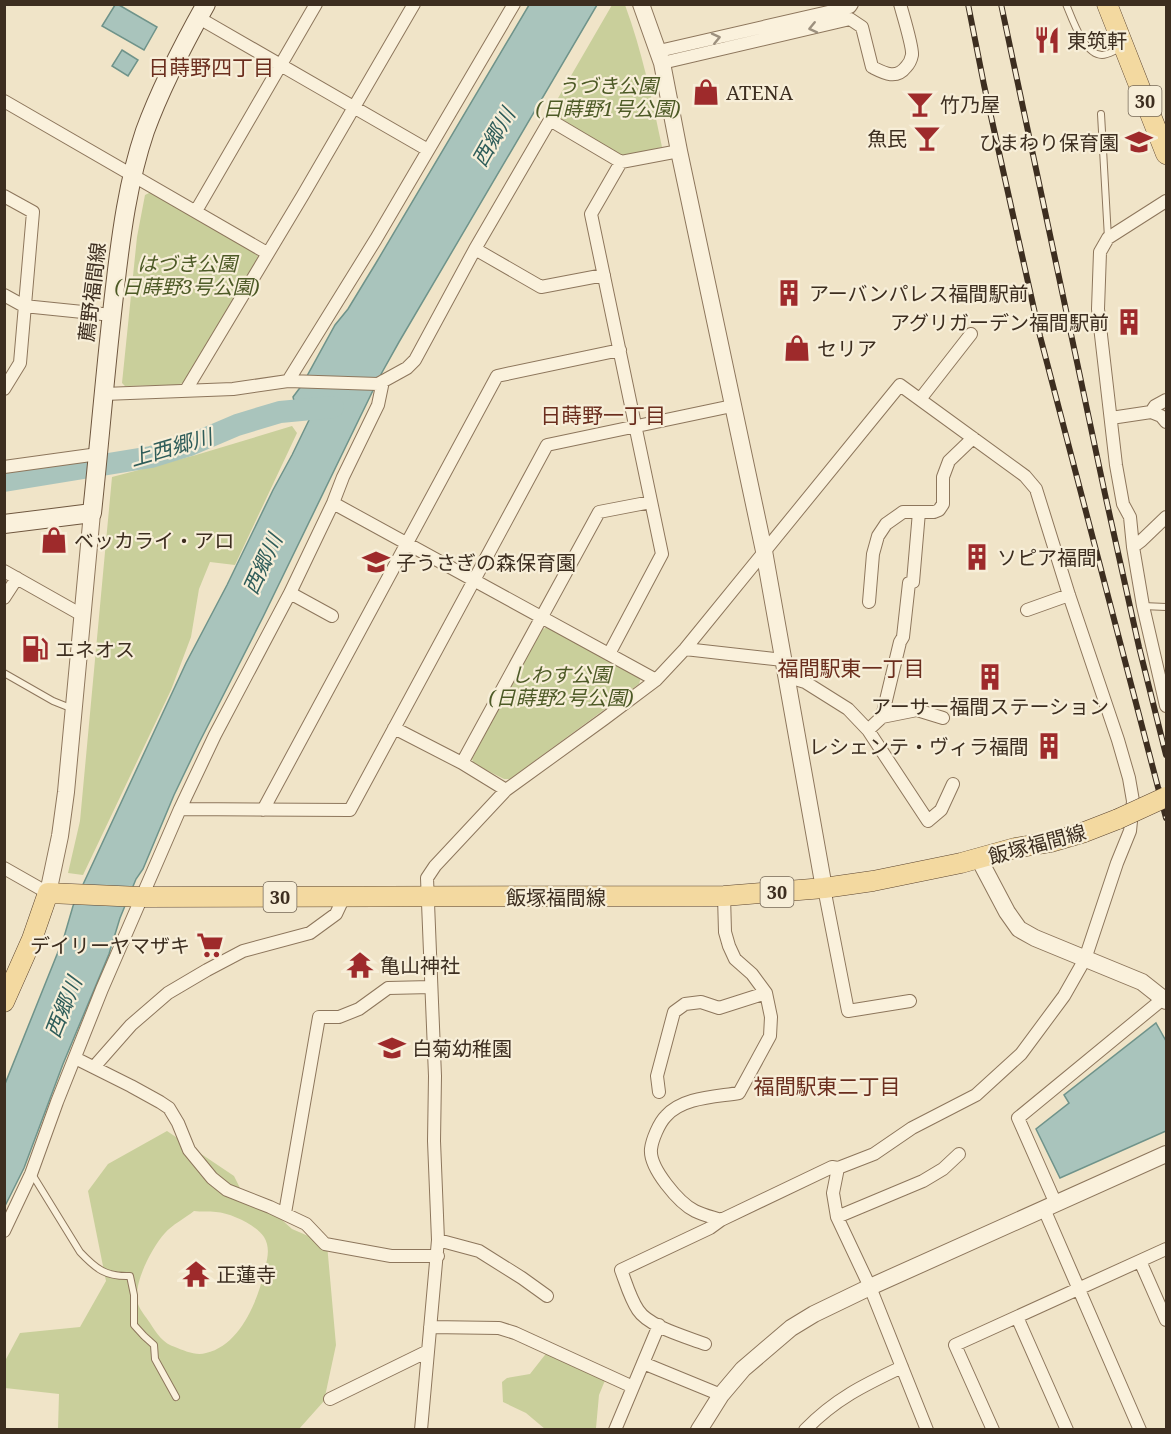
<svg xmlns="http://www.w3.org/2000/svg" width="1171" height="1434" font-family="'Noto Serif','Noto Sans JP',serif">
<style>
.green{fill:#c9cf9b;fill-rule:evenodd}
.water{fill:#a9c4bc;stroke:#6f938a;stroke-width:1.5}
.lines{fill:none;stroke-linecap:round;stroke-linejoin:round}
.river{stroke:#a9c4bc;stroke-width:22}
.service-casing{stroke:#8d765c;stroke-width:8}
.minor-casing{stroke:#8d765c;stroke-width:14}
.tertiary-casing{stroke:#8d765c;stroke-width:18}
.secondary-casing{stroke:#6f573f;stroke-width:20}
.primary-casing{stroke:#5b4430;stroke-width:21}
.service{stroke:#faf1dc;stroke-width:6}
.minor{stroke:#faf1dc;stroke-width:12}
.tertiary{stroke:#faf1dc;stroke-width:16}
.secondary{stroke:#faf1dc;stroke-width:18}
.primary{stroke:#f3d9a0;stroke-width:20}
.rail-casing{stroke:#3d2e20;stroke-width:6}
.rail{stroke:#f7eed8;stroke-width:4;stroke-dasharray:11;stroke-linecap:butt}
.primary-bridge-casing{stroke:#5b4430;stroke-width:21;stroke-linecap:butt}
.primary-bridge{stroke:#f3d9a0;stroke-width:20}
.oneway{stroke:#9c907e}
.labels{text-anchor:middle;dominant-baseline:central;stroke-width:4.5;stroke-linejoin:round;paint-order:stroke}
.shield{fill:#f7eed8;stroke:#756857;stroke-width:1.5}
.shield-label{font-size:18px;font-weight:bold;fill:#3d2e20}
.poi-label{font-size:20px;fill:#3d2e20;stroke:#f7eed8;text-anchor:start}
.park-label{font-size:20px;font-style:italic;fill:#4d5a26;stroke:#f7eed8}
.street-label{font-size:20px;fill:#3d2e20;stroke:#f7eed8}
.neighbourhood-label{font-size:21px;fill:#6b2e1e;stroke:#f7eed8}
.water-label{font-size:21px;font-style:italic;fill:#2f5d5a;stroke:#f7eed8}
</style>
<rect width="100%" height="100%" fill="#f0e4c8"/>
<path class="green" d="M612 5H625C642 51 652 99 662 147L626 156 617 153 550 112Z
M151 192 256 253 259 259 183 383 176 385 125 386 122 383 137 237 145 195Z
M292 426 297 433 235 565 210 562 199 589 191 637 171 690 83 875 68 873 80 821 112 477 196 455Z
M548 627 641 677 639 684 510 779H504L474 764 472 759 540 630Z
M167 1131 234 1176 249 1206 273 1212 292 1229 327 1244 336 1345 324 1401 299 1429 139 1430 138 1428 118 1430 58 1429 59 1394 5 1388V1361L20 1333 80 1327 106 1281 88 1191 108 1164ZM194 1211C201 1212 209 1211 216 1212 231 1213 256 1225 264 1237 270 1247 268 1257 265 1268 259 1298 241 1345 206 1353 196 1356 185 1351 175 1347 164 1344 156 1333 150 1323 146 1317 140 1310 138 1304 132 1285 152 1247 165 1233 172 1225 185 1218 194 1211Z
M548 1351 606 1378 599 1395 596 1428 594 1430 545 1429 526 1413 503 1402 502 1382 507 1378 530 1374Z"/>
<path class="water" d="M119 5 157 27 144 50 102 26 115 5Z
M529 5H597L399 342 380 376 263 617 199 743 174 795 143 869 136 879 120 918 109 954 63 1064 24 1168 5 1206V1084L64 937 73 906 186 663 227 585 273 490 292 455 310 418 294 401 293 397 302 385 335 325 348 309 376 263Z
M122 50 138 60 128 76 112 66Z
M1156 1023 1166 1041V1131L1060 1178 1036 1129 1069 1103 1064 1095Z"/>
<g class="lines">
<path class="river" d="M4 481 151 457 190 445 237 425 280 412 333 407"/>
<defs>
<path id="service" d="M1066 4C1072 18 1084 55 1102 55 1108 55 1115 50 1121 48
M1101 114 1108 238
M1143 606 1166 607
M4 673 53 701 73 709
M32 1174 80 1252C96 1269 106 1277 130 1276L134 1295V1325L144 1336 154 1345 155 1359 176 1397"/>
<path id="minor" d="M199 18 428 150
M659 51 850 7 852 4
M662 63 850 19 862 27 872 67C884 73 896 80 906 67 909 64 911 60 912 55 913 47 903 15 900 4
M4 101 267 253
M4 196 33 212 20 363 4 389
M1166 201 1108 238 1100 252 1098 309 1116 465 1123 504 1130 517 1133 547 1143 606 1166 706
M196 211 316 4
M475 249 541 287 604 275
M4 295 24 306 112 315
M288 381 376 239 514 4
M186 390 303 195 414 4
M104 394 233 389 288 381 378 384 407 368 415 360 475 249 550 120 621 162 679 151
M921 398 971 334
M1151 412 1161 416 1166 422
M1111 418 1151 412 1155 406 1166 400
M4 467 98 454
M333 503 656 680
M1133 547 1141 541 1166 517
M4 571 82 615
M290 593 332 616
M4 598 17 578
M869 602 873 554 878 536 886 524 903 512H934L939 510 943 504V477L949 461 973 438
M1027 610 1069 595
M685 649 783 660
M609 654 662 554 591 214 621 162
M785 676 805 682 848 709 868 730 928 821 941 810 953 784
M882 717 917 710 943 718
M394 728 462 763 506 790
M868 730 882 717 900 642 903 637 909 583 913 582 919 512
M462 763 599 512 651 502
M180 809 350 810 547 445 732 406
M263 810 497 376 620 350
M4 868 48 893
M824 888 848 1011 910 1001
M75 1058 131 1086 160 1102 169 1108 178 1123 189 1150 212 1178 227 1190 270 1207 306 1224 325 1244 391 1256H438
M94 1067 131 1025 168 993 207 970 243 951 310 933 336 914 344 897
M659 1092 657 1076 674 1012 685 1004 701 1002 719 1008 766 993
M838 1168 833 1193 837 1217 870 1287 927 1430
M1056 1204 1018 1118 1164 998
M1044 1209 1140 1430
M285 1213 319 1017H339L359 1009 388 988 431 987
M837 1217 923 1181 943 1169 959 1154
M721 1220C712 1217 703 1215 695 1211 679 1203 649 1168 651 1149 652 1140 659 1123 666 1116 683 1097 715 1097 739 1093L770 1036 771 1017 766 993 752 974 735 959 729 946 725 932 724 896
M4 1231 31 1174 57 1102 102 989 180 809 215 735 290 593 333 503 343 477 378 405 383 381
M438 1240 479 1251 522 1278 547 1296
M1140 1261 1166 1320
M1017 1317 1067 1430
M430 1327 499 1328 515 1333 633 1387
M643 1363 721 1395
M330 1399 428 1351
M421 1430 438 1240 434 1141 435 1076 427 878 435 866 506 790 604 719 656 680 685 649 900 385 1025 476 1036 489 1069 595 1118 740 1129 778 1133 801 1130 831 1117 863 1085 959 1064 996 1021 1054 976 1095 912 1128 874 1154 838 1168 832 1167 721 1220 710 1228 621 1270C626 1283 630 1298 638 1310 649 1327 687 1337 705 1344
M615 1430 659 1325
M805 1430C835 1399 864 1385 902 1367
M993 1430 955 1345 1166 1249"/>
<path id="tertiary" d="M641 4 662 63 679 151 764 551 824 888
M979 859 1007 912 1019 929 1035 938 1142 982 1166 1001
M48 893 60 836 66 792 92 513
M699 1430 721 1395 743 1369 791 1328 814 1314 870 1287 1166 1154"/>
<path id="secondary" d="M4 524 92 513C100 438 106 362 115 287 121 235 128 181 145 131 161 87 183 45 206 4"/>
<path id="primary" d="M1107 4 1166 154
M4 1002 32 939 48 893 141 897 724 896 824 888 873 881 961 863 1015 848 1051 842 1082 833 1118 819"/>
</defs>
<use href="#service" class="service-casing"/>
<use href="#minor" class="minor-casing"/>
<use href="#tertiary" class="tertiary-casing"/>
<use href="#secondary" class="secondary-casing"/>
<use href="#primary" class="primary-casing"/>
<use href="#service" class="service"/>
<use href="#minor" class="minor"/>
<use href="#tertiary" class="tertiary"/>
<use href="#secondary" class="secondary"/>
<use href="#primary" class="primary"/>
<defs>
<path id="rail" d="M968 4 984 85 1040 336 1166 818
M1001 4 1105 494 1139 647 1166 755"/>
</defs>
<use href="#rail" class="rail-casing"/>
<use href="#rail" class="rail"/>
<defs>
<path id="primary-bridge" d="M1118 819 1166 797"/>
</defs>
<use href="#primary-bridge" class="primary-bridge-casing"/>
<use href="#primary-bridge" class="primary-bridge"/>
</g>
<defs><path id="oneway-chevron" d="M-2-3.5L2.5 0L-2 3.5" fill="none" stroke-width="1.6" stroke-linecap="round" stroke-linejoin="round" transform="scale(1.5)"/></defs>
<g class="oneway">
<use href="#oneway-chevron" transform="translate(813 28) rotate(167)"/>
<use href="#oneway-chevron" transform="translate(716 38) rotate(-13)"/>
</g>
<defs>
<symbol id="restaurant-bare" viewBox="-9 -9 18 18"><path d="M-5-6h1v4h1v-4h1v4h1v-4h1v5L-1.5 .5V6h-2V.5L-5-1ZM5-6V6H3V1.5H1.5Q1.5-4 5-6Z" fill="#9e2a2b" stroke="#f7eed8" stroke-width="2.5" paint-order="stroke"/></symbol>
<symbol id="shop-bare" viewBox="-9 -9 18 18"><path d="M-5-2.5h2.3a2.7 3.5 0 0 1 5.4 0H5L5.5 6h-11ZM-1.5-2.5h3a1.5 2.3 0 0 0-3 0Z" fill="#9e2a2b" stroke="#f7eed8" stroke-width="2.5" paint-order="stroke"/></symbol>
<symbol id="bar-bare" viewBox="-9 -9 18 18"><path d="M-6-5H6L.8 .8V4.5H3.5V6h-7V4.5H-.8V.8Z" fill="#9e2a2b" stroke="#f7eed8" stroke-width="2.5" paint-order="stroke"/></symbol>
<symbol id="school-bare" viewBox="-9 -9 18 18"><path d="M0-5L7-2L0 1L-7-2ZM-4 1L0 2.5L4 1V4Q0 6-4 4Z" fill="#9e2a2b" stroke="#f7eed8" stroke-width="2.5" paint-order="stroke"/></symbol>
<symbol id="building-bare" viewBox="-9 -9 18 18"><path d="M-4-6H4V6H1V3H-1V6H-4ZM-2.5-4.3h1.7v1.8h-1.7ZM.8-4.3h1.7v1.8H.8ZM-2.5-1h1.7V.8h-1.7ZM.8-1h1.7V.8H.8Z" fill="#9e2a2b" stroke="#f7eed8" stroke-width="2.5" paint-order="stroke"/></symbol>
<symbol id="fuel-bare" viewBox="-9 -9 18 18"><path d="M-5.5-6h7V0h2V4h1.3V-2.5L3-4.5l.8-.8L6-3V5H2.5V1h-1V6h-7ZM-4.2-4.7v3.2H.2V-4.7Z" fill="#9e2a2b" stroke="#f7eed8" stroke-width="2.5" paint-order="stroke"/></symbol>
<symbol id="supermarket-bare" viewBox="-9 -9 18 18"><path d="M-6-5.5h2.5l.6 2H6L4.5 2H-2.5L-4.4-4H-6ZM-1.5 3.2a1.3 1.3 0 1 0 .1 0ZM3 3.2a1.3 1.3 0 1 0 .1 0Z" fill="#9e2a2b" stroke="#f7eed8" stroke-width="2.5" paint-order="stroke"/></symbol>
<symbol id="temple-bare" viewBox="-9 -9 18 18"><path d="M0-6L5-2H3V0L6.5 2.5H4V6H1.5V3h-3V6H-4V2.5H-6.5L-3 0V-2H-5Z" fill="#9e2a2b" stroke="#f7eed8" stroke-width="2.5" paint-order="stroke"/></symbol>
</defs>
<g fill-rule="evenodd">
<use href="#restaurant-bare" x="1028" y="21" width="38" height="38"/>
<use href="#shop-bare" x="687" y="73" width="38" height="38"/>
<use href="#bar-bare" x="901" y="85" width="38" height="38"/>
<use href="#bar-bare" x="908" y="119" width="38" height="38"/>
<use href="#school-bare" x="1120" y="123" width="38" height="38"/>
<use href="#building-bare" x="770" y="274" width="38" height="38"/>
<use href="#building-bare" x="1110" y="303" width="38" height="38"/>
<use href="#shop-bare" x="778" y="329" width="38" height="38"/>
<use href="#shop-bare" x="35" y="521" width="38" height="38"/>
<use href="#building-bare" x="958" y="538" width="38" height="38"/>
<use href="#school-bare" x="357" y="543" width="38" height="38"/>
<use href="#fuel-bare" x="16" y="630" width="38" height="38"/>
<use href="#building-bare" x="971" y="658" width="38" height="38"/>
<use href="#building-bare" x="1030" y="727" width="38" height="38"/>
<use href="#supermarket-bare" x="191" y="926" width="38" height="38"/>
<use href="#temple-bare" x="341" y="946" width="38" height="38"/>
<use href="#school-bare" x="373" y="1029" width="38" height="38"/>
<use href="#temple-bare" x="177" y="1255" width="38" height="38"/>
</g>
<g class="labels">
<g class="shield">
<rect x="1128.5" y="86" width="33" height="30" rx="4.5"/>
<rect x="760.5" y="877" width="33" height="30" rx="4.5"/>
<rect x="263.5" y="882" width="33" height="30" rx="4.5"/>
</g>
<g class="shield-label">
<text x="1145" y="101">30</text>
<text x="777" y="892">30</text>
<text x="280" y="897">30</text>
</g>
<g class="poi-label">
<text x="1067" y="40">東筑軒</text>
<text x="726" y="92">ATENA</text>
<text x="940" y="104">竹乃屋</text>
<text x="907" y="138" text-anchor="end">魚民</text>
<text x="1119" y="142" text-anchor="end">ひまわり保育園</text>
<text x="809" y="293">アーバンパレス福間駅前</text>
<text x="1109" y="322" text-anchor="end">アグリガーデン福間駅前</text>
<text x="817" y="348">セリア</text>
<text x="74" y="540">ベッカライ・アロ</text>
<text x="997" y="557">ソピア福間</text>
<text x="396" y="562">子うさぎの森保育園</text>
<text x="55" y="649">エネオス</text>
<text x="990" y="706" text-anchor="middle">アーサー福間ステーション</text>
<text x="1029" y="746" text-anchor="end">レシェンテ・ヴィラ福間</text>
<text x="190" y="945" text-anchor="end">デイリーヤマザキ</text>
<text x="380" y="965">亀山神社</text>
<text x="412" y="1048">白菊幼稚園</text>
<text x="216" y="1274">正蓮寺</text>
</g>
<g class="park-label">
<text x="608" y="85">うづき公園<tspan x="608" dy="23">(日蒔野1号公園)</tspan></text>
<text x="187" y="263">はづき公園<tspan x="187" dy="23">(日蒔野3号公園)</tspan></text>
<text x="561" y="674">しわす公園<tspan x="561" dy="23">(日蒔野2号公園)</tspan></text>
</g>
<g class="street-label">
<text transform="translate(92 292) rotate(-83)">薦野福間線</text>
<text transform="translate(1037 844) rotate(-15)">飯塚福間線</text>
<text x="556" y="897">飯塚福間線</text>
</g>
<g class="neighbourhood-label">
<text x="211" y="67">日蒔野四丁目</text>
<text x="603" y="415">日蒔野一丁目</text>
<text x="851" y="668">福間駅東一丁目</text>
<text x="827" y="1086">福間駅東二丁目</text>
</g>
<g class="water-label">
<text transform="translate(493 137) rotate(-60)">西郷川</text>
<text transform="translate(171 447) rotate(-16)">上西郷川</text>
<text transform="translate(262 564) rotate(-65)">西郷川</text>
<text transform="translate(63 1007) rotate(-68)">西郷川</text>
</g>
</g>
<rect width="1171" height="1434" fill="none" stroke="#3d2e20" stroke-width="12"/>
</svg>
